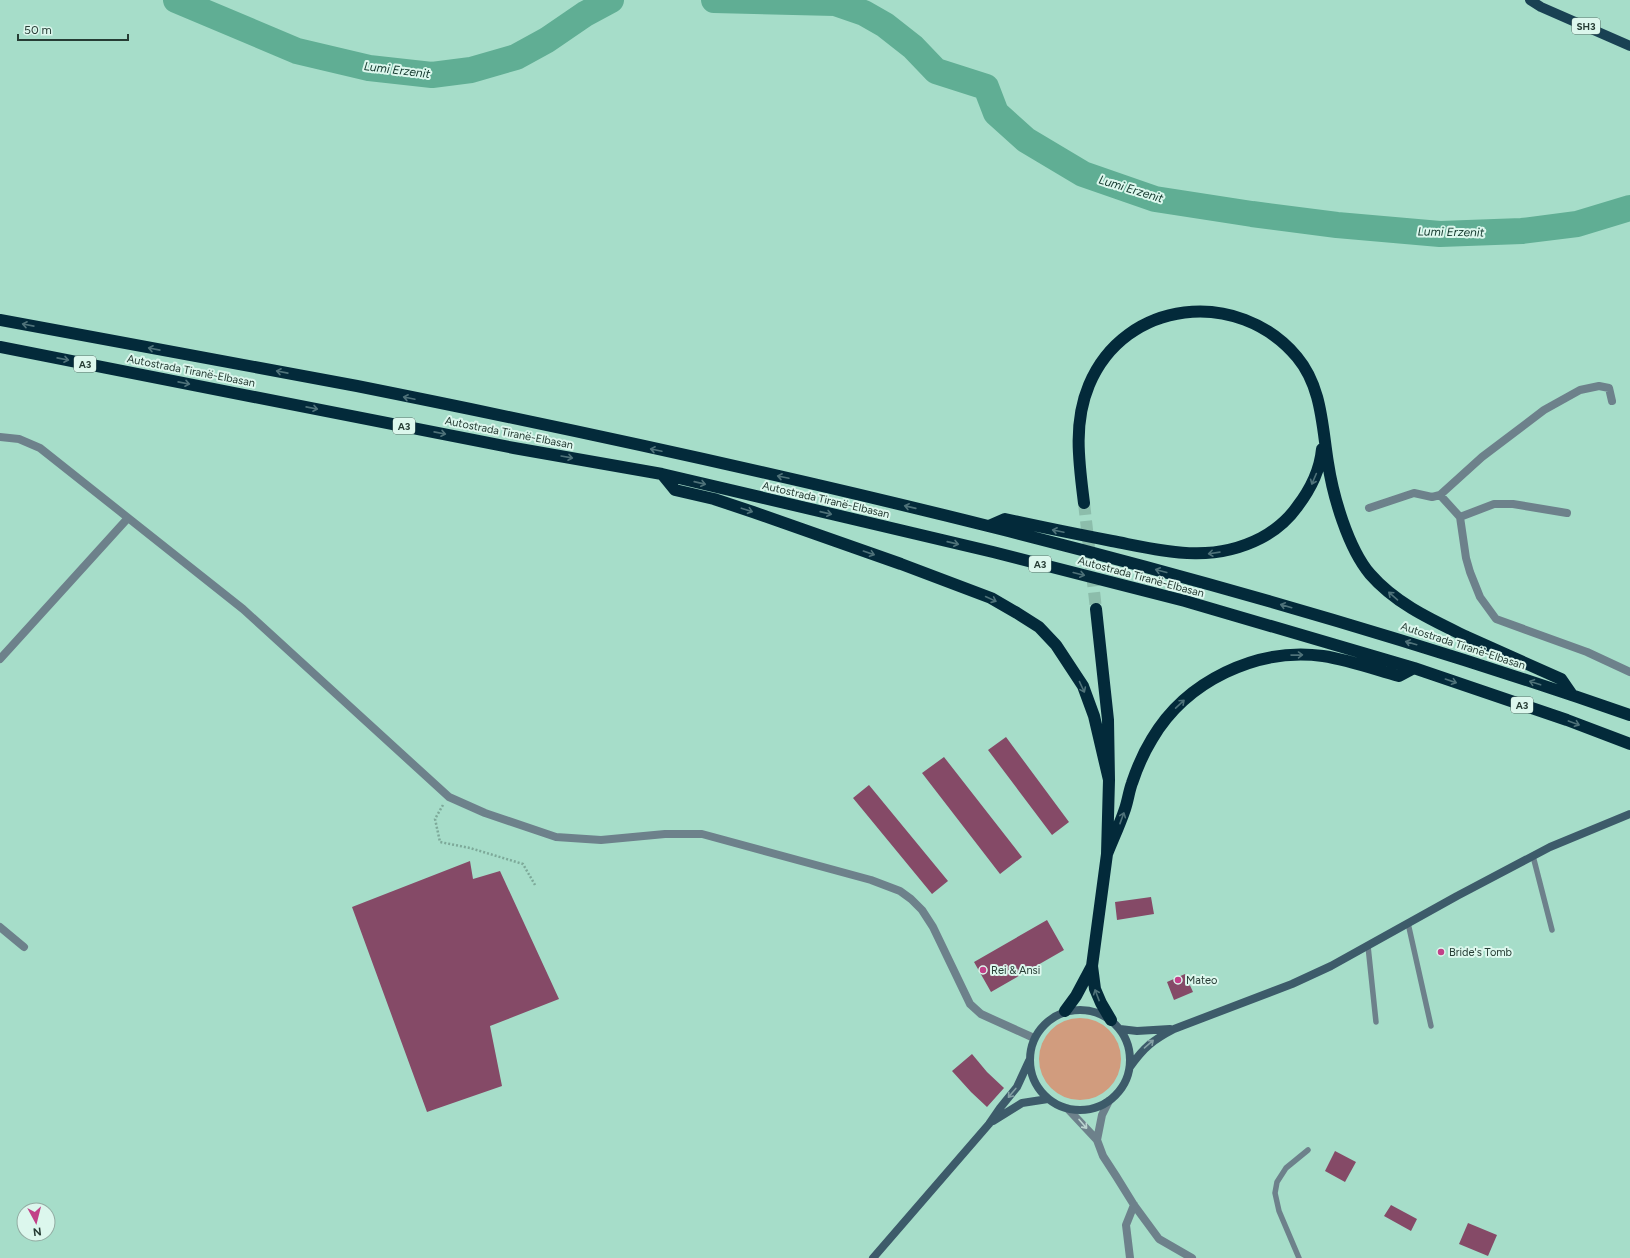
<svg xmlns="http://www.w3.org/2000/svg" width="1630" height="1258" font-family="Figtree,sans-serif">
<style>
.green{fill:#d19c7e}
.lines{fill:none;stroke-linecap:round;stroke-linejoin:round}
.river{stroke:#60ae94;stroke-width:26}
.building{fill:#854a67}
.motorway-tunnel{stroke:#8cbdab;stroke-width:12;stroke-dasharray:12 6;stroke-linecap:butt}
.path{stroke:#7da999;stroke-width:2.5;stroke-dasharray:2 2;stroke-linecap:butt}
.service{stroke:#6d818b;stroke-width:5.5}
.minor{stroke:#6d818b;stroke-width:8}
.secondary{stroke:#3d5b6a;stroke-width:8}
.primary{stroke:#194153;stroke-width:10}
.motorway{stroke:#032a3a;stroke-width:12}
.oneway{stroke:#4f7279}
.oneway2{stroke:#85a1a5}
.oneway3{stroke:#bbd4d0}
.poi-dot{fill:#c24088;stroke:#dcf7ed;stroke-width:1.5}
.labels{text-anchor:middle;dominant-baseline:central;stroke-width:4;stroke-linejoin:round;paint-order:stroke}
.shield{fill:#dcf7ed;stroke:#5d746c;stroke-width:1}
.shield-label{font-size:10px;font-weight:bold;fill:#263c34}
.street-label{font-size:11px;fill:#263c34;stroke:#dcf7ed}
.poi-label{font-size:11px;fill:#263c34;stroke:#dcf7ed;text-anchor:start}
.water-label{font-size:12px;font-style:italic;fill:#13382d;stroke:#dcf7ed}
</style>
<rect width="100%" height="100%" fill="#a6ddc9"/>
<path class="green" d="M1039 1059a41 41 0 1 1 82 0a41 41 0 1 1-82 0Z"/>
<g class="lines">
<path class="river" d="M176 0 297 51 369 68 432 75 471 70 516 57 547 40 585 14 611 0
M714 0 835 3 864 13 885 25 913 47 936 71 986 87 996 113 1026 140 1083 174 1155 199 1252 214 1337 225 1440 234 1522 231 1577 224 1630 208"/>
</g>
<path class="building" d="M1006 737 1069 822 1052 835 988 750Z
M944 757 1022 857 1000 874 922 773Z
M869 785 948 881 932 894 853 798Z
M470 861 473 879 500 871 559 999 490 1026 502 1086 427 1112 352 907Z
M1151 897 1154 914 1117 920 1115 902Z
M1047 920 1064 950 991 992 974 962Z
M1185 974 1193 992 1174 1000 1167 982Z
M972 1054 987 1072 1004 1088 987 1107 971 1092 952 1071Z
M1335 1151 1356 1162 1345 1182 1325 1171Z
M1391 1205 1417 1219 1411 1231 1384 1216Z
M1468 1223 1497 1235 1488 1256 1459 1244Z"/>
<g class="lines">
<path class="motorway-tunnel" d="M1084 503 1096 609"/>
<path class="path" d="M443 805 435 819 440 842 470 848 523 864 535 885"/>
<path class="service" d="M1533 856 1552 930
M1408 923 1431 1026
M1368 946 1376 1022
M1299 1258 1279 1211 1275 1193 1277 1182 1286 1168 1308 1150"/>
<path class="minor" d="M0 437 19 439 40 448 243 609 449 797 485 813 556 837 601 840 665 834H702L871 880 900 891 911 899 922 910 933 927 970 1004 981 1014 1034 1038
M1440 495 1482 457 1544 410 1580 390 1599 386 1609 388 1612 401
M1369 508 1414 493 1432 497 1440 495 1460 517 1466 558 1470 572 1480 597 1496 619 1587 652 1630 672
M1460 517 1494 504H1513L1567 513
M0 659 128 518
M0 927 24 947
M1068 1109 1097 1140 1103 1156 1116 1176 1134 1205 1159 1239 1192 1258
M1097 1140 1102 1115 1109 1101
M1130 1258 1126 1225 1134 1205"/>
<path class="secondary" d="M1030 1060a50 50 0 1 1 100 0a50 50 0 1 1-100 0Z
M1120 1029 1137 1031 1170 1029
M1130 1067C1144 1047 1153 1040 1174 1029L1292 984 1331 966 1457 896 1550 847 1630 814
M993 1121 1022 1103 1048 1099
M873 1258 989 1124 1000 1108 1017 1087 1029 1061"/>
<path class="primary" d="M1530 0 1541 7 1630 46"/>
<path class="motorway" d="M0 320C119 342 238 363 357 386 787 472 1215 571 1630 715
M0 347 514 448 662 474 993 552 1185 601 1414 668 1567 720 1630 744
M662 474 675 490 714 499 753 512 901 564 991 598 1017 613 1039 627 1056 645 1083 686 1094 716 1109 780
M1084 503C1079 463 1073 423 1089 385 1125 299 1238 287 1297 357 1322 387 1322 426 1328 463 1333 496 1348 548 1370 574 1396 604 1432 620 1467 637 1498 651 1530 665 1561 679L1572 695
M989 526 1005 519C1041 527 1076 534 1112 541 1165 551 1211 564 1261 538 1276 530 1287 521 1297 507 1310 490 1320 471 1322 449
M1096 609 1108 720 1109 780 1107 854 1092 966 1095 989 1101 1003 1111 1020
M1107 854C1113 839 1120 824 1125 809 1128 800 1129 791 1132 783 1137 768 1144 752 1152 739 1186 681 1257 647 1323 656 1349 660 1374 669 1399 676L1414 668
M1065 1011 1076 996 1092 966"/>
</g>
<defs><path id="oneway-shaft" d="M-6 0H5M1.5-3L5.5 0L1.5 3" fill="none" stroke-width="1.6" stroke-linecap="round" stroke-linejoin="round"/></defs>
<g class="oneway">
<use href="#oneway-shaft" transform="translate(28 325) rotate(-169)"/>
<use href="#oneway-shaft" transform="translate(154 349) rotate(-169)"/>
<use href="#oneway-shaft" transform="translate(63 359) rotate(11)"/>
<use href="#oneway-shaft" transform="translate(282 372) rotate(-169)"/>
<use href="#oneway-shaft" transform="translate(184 383) rotate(11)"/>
<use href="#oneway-shaft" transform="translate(409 398) rotate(-168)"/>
<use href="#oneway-shaft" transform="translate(312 408) rotate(11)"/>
<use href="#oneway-shaft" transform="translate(440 433) rotate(11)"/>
<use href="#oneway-shaft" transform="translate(656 450) rotate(-168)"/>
<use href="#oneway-shaft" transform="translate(567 457) rotate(10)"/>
<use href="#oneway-shaft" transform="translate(783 477) rotate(-168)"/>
<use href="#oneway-shaft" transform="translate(1314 479) rotate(113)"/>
<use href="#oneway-shaft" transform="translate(700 483) rotate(13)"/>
<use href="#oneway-shaft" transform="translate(910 507) rotate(-167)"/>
<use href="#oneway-shaft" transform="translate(747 510) rotate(18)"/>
<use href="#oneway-shaft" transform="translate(826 513) rotate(13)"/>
<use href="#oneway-shaft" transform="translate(1058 531) rotate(-168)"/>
<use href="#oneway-shaft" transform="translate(953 543) rotate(13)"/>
<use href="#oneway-shaft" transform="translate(869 553) rotate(19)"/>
<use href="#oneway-shaft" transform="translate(1214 553) rotate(172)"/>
<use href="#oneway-shaft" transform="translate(1161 571) rotate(-165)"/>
<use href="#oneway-shaft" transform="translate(1079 574) rotate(14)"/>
<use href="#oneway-shaft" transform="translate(1393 596) rotate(-139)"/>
<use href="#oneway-shaft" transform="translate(991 599) rotate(25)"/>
<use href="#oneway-shaft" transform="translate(1286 606) rotate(-164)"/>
<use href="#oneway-shaft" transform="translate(1411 643) rotate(-164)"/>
<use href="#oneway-shaft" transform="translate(1297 655) rotate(-1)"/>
<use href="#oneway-shaft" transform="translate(1451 681) rotate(19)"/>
<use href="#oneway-shaft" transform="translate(1535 683) rotate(-162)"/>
<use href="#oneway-shaft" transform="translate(1082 687) rotate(65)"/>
<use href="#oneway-shaft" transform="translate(1180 704) rotate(-43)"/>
<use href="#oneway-shaft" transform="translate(1574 723) rotate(20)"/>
<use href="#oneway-shaft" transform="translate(1122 818) rotate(-70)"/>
<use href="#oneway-shaft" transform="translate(1097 995) rotate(-111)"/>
</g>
<g class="oneway2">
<use href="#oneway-shaft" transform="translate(1149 1044) rotate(-41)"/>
<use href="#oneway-shaft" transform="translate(1012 1093) rotate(130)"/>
</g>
<use class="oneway3" href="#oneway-shaft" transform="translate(1083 1124) rotate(49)"/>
<g class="poi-dot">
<circle cx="1441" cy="952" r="4"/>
<circle cx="983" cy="970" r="4"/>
<circle cx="1178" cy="980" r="4"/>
</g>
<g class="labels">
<g class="shield">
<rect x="1572" y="18" width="28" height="16" rx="3"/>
<rect x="74" y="356" width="22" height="16" rx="3"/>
<rect x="393" y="418" width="22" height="16" rx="3"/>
<rect x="1029" y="556" width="22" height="16" rx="3"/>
<rect x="1511" y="697" width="22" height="16" rx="3"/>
</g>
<g class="shield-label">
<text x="1586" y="26">SH3</text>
<text x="85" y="364">A3</text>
<text x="404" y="426">A3</text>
<text x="1040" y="564">A3</text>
<text x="1522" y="705">A3</text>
</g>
<g class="street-label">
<text transform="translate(191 371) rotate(11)">Autostrada Tiranë-Elbasan</text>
<text transform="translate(509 433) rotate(11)">Autostrada Tiranë-Elbasan</text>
<text transform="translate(826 500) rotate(13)">Autostrada Tiranë-Elbasan</text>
<text transform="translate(1141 577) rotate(15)">Autostrada Tiranë-Elbasan</text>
<text transform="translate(1463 646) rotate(18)">Autostrada Tiranë-Elbasan</text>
</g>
<g class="poi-label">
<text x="1449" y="952">Bride's Tomb</text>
<text x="991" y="970">Rei &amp; Ansi</text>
<text x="1186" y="980">Mateo</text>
</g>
<g class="water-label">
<text transform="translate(397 70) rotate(7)">Lumi Erzenit</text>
<text transform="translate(1131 189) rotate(17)">Lumi Erzenit</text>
<text transform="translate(1451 232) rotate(1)">Lumi Erzenit</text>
</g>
</g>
<g transform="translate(36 1222) rotate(173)"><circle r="19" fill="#dcf7ed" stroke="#93aca3"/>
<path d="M0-3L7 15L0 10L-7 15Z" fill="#c24088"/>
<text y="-6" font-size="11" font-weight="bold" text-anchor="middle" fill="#263c34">N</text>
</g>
<path d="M18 34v6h110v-6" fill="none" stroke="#263c34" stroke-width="2"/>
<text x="24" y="34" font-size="12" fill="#263c34" stroke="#dcf7ed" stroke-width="3" paint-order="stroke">50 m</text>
</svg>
